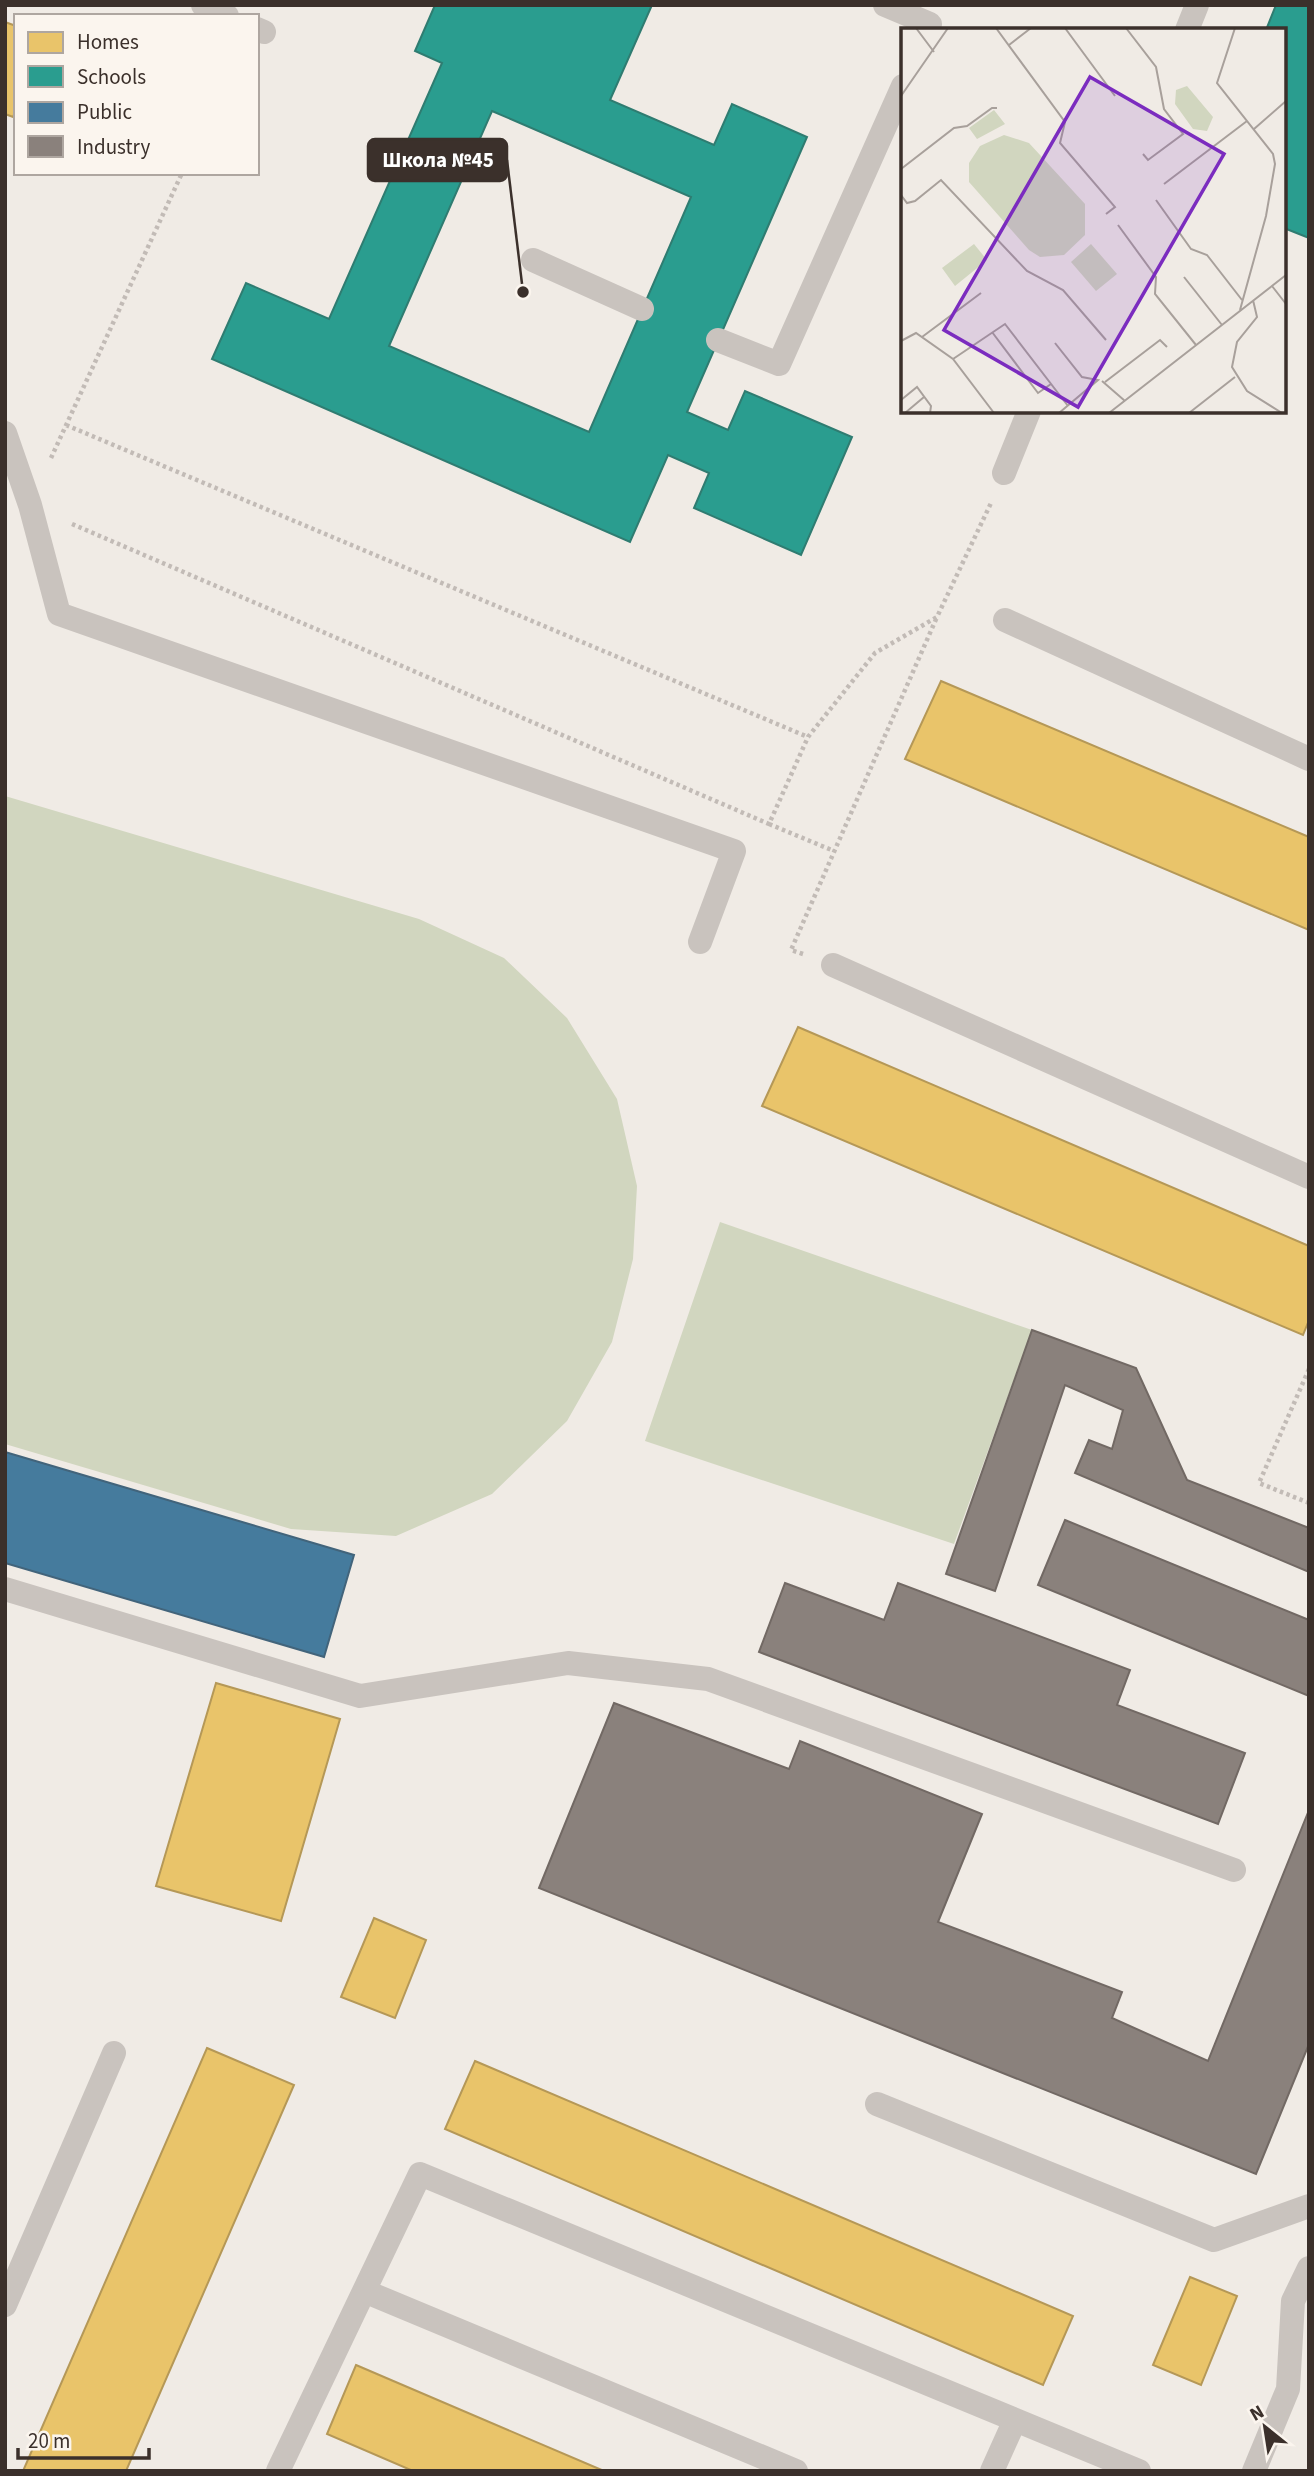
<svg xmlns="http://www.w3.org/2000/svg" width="1314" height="2476" font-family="'Source Sans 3',sans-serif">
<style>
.green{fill:#d1d6bf}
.homes{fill:#e9c46a;stroke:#b59857;stroke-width:2}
.schools{fill:#2a9d8f;stroke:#2f7c71;stroke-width:2;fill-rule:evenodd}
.public{fill:#457b9d;stroke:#42647b;stroke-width:2}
.industry{fill:#8a817c;stroke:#726964;stroke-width:2}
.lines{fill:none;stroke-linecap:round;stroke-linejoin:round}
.path{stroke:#c2bbb6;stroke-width:4.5;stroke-dasharray:3.5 3.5;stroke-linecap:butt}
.lane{stroke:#c9c3be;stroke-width:24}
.inset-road{fill:none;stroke:#a8a09b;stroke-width:2}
.view{fill:#7b2cbf;fill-opacity:0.15;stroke:#7b2cbf;stroke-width:3.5}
.inset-edge{fill:none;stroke:#3b302b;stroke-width:3.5}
.leader{fill:none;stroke:#3b302b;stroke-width:2.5}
.callout-dot{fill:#3b302b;stroke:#fbf5ee;stroke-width:2.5}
.callout{fill:#3b302b;stroke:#3b302b;stroke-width:2.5}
.callout-label{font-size:21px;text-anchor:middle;font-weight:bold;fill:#fff}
</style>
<rect width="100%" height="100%" fill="#f0ebe5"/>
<path class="green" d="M5 796 419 919 504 958 567 1018 617 1099 637 1186 633 1259 612 1342 567 1421 492 1494 396 1536 291 1529 5 1444Z
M720 1222 1032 1330 954 1544 645 1441Z"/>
<path class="homes" d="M5 22 16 26V110L13 117 5 114Z
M941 681 1309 837V930L905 759Z
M798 1027 1309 1246V1320L1303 1335 762 1106Z
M216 1683 340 1719 281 1921 156 1886Z
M374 1918 426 1940 395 2018 341 1997Z
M207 2048 294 2085 126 2471H23Z
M475 2061 1073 2316 1043 2385 445 2129Z
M1190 2277 1237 2296 1201 2385 1153 2365Z
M356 2365 398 2383 604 2471H413L327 2434Z"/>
<path class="schools" d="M435 5H652L610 100 714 145 732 104 807 137 687 412 728 430 745 391 852 437 801 555 694 508 709 473 668 455 630 542 212 359 246 283 329 319 442 63 415 51ZM492 111 691 197 589 432 389 346Z
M1276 5H1309V238L1284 228V30H1266Z"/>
<path class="public" d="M5 1452 354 1555 324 1657 5 1563Z"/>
<path class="industry" d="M1032 1330 1136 1368 1187 1480 1309 1528V1572L1075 1473 1089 1440 1112 1449 1123 1410 1065 1385 995 1591 946 1574Z
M1065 1520 1309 1620V1696L1038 1585Z
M785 1583 884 1620 898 1583 1130 1670 1117 1705 1245 1753 1218 1824 759 1652Z
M614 1703 789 1769 800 1741 982 1814 938 1922 1122 1992 1112 2018 1208 2061 1309 1810V2044L1256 2174 539 1888Z"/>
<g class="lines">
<path class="path" d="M66 425 808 737
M51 458 182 173
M72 524 769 824 808 737 875 653 937 617 991 503
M769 824 834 851
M803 954 791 950 937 617
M1309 1369 1259 1483 1309 1503"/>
<path class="lane" d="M203 5 227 16
M885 5 930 24 928 30
M257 29 264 32
M1187 30 1197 5
M533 260 642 309
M718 340 779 364 903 86
M5 433 30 505 59 614 734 851 700 942
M1004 473 1029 411
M1005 620 1309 759
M833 965 1309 1177
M5 1589 360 1696 568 1663 708 1679 1234 1870
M877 2104 1214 2240 1309 2206
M364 2291 796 2471
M5 2305 114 2053
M278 2471 420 2174 1139 2471
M992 2471 1015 2420
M1254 2471 1288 2389 1293 2301 1309 2268"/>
</g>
<g transform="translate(901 28)">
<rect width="385" height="385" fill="#f0ebe5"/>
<path d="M286 58 312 89 306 103 292 101 274 76 275 62ZM93 82 104 96 76 111 68 100ZM103 107 128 115 184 176V207L163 227 139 229 128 222 68 154V135L79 118ZM73 216 86 232 54 258 41 240ZM190 216 216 246 195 263 170 234Z" fill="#d1d6bf"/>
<path class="inset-road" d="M15 0 33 24M95 0 164 94 159 115 214 179 205 186M164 0 214 68M225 0 255 39 263 81 282 106 247 132 242 126M334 0 316 55 372 126 374 136 365 188 339 282M108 17 130 0M0 68 47 0M353 101 385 73M0 141 53 100 66 98 91 80H96M263 156 346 93M0 167 6 175 14 173 40 152 126 243 162 262 205 312M255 172 290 221 306 227 341 272M217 197 255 249 254 266 295 317M283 249 321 297M371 258 385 276M352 272 356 289 336 314 331 339 346 363 381 385M91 304 137 365 150 356M21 309 80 265M0 313 15 305 52 331 93 385M154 315 181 349 197 352 158 385M52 331 104 296 167 378M201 353 224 373M204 354 259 312 266 319M0 372 16 359 30 378 29 385M4 385 23 369M208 385 385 247M288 385 334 349"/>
<path class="view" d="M189 49 323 126 177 379 43 302Z"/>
<rect width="385" height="385" class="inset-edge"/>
</g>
<path class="leader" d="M523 292L507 160"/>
<circle class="callout-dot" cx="523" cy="292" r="7"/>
<rect class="callout" x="368" y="139" width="139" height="42" rx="7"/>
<g class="callout-label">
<text x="438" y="167">Школа №45</text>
</g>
<rect width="1314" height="2476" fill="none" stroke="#3b302b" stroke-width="14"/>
<rect x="14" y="14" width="245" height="161" fill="#fbf5ee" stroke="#aea6a0" stroke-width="2"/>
<rect x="28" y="32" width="35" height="21" fill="#e9c46a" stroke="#aea6a0" stroke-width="2"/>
<text x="77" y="49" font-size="21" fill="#3b302b">Homes</text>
<rect x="28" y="66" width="35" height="21" fill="#2a9d8f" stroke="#aea6a0" stroke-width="2"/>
<text x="77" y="84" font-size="21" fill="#3b302b">Schools</text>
<rect x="28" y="102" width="35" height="21" fill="#457b9d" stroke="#aea6a0" stroke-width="2"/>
<text x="77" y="119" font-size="21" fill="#3b302b">Public</text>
<rect x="28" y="136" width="35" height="21" fill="#8a817c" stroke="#aea6a0" stroke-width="2"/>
<text x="77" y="154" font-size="21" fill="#3b302b">Industry</text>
<g transform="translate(1265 2427) rotate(330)" stroke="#fbf5ee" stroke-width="5" paint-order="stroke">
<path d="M0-5L12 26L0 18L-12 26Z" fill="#3b302b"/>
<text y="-10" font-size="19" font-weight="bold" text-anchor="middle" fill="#3b302b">N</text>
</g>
<path d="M18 2448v10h131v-10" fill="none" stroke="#3b302b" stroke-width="3.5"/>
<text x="28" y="2448" font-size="21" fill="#3b302b" stroke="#fbf5ee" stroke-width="5" paint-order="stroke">20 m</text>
</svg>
